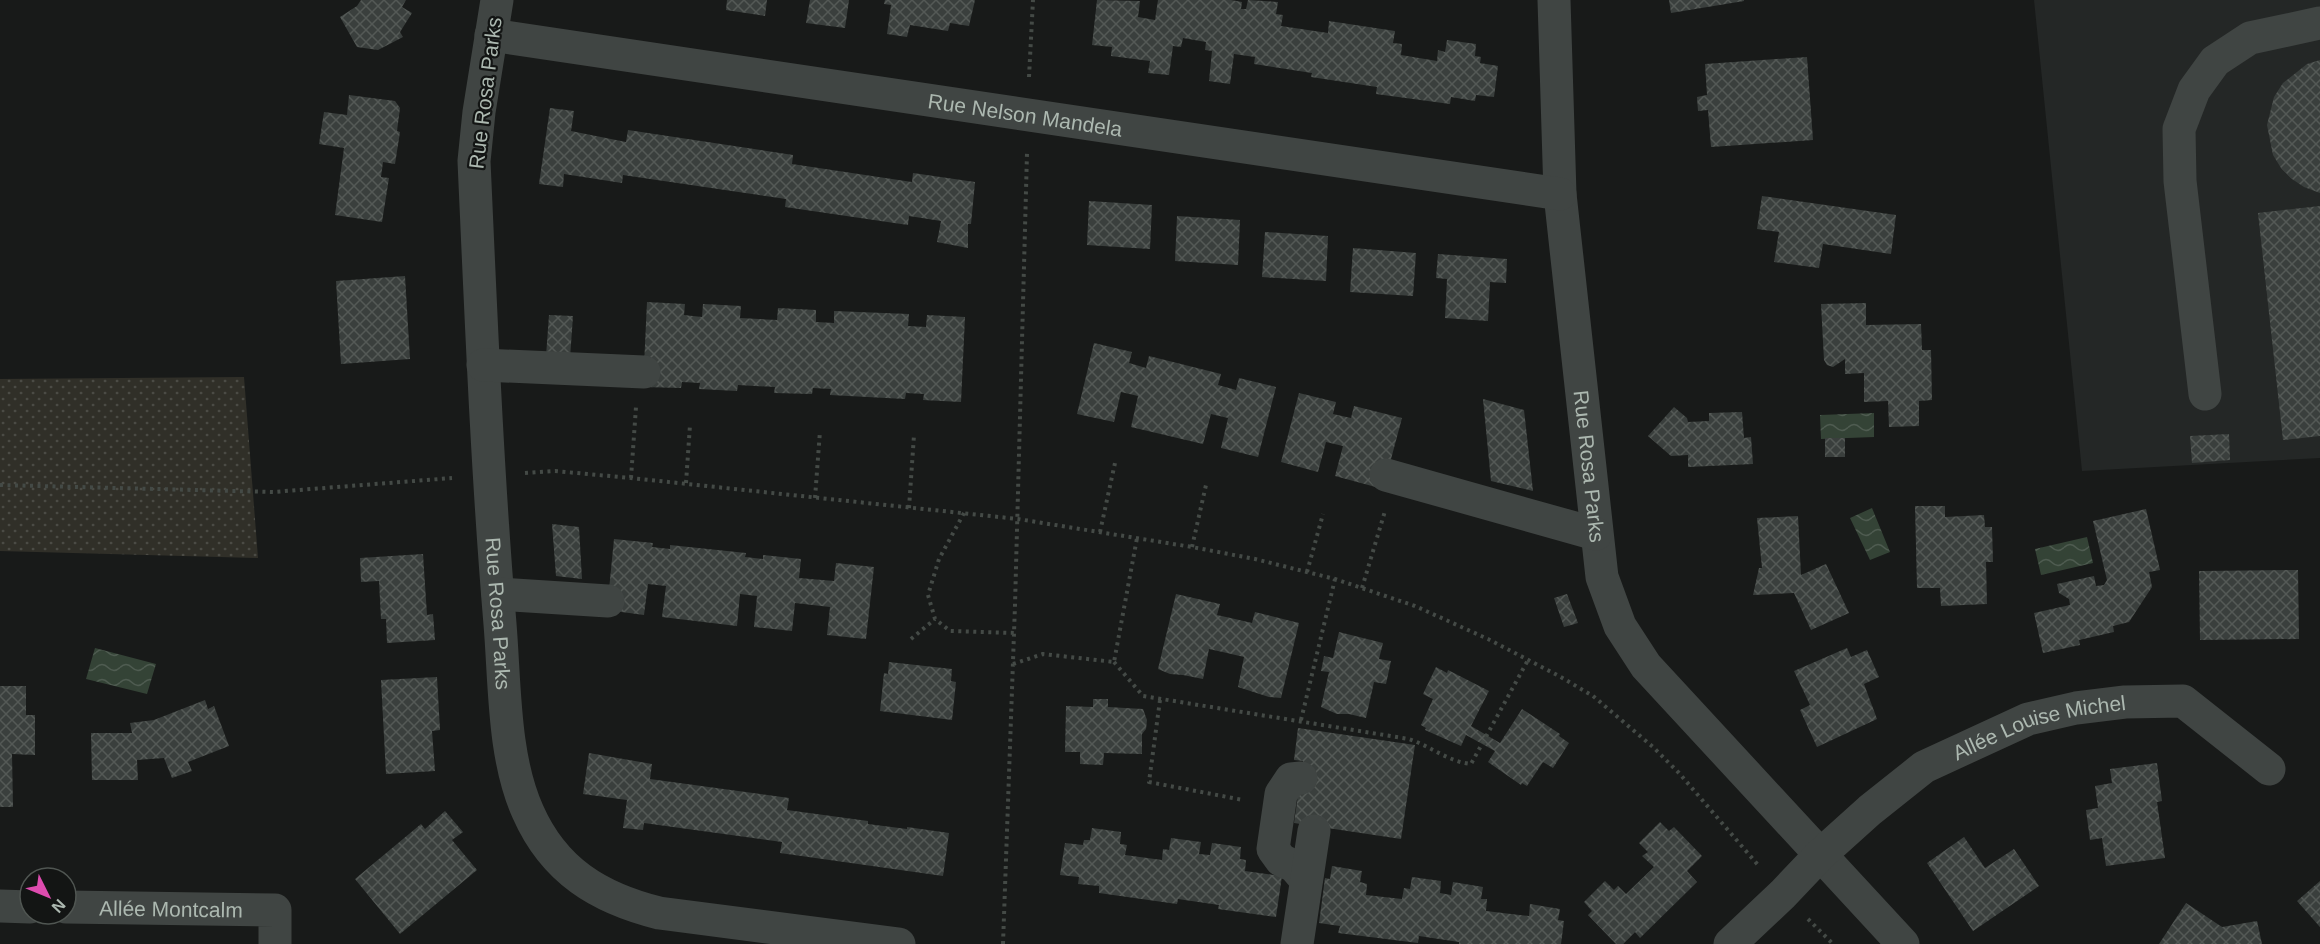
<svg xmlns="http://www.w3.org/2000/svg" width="2320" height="944" font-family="Arial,sans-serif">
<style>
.built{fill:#242726}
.grass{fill:url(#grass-dots)}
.water{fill:url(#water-waves)}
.building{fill:url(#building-cross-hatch)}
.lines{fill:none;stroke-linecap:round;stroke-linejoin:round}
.path{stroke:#444a46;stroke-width:4;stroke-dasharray:3 4.5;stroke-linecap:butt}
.minor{stroke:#404543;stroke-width:33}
.labels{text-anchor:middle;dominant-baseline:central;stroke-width:4.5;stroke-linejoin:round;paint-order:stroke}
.street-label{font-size:21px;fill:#acb8b0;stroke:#131514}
</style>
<defs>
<pattern id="grass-dots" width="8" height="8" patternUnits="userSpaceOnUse" patternTransform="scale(1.5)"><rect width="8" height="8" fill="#302f28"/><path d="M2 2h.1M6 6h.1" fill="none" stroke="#4b4b45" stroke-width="1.8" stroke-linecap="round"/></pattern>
<pattern id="water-waves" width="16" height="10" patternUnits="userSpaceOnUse" patternTransform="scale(1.5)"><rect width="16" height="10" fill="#344336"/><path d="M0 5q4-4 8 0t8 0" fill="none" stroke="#4f5c51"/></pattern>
<pattern id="building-cross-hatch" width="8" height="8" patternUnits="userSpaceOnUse" patternTransform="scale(1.5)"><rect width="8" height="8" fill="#3a3f3d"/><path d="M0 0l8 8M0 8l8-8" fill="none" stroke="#545956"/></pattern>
</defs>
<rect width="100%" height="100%" fill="#181a19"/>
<path class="built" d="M2034 0H2320V458L2082 471Z"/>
<path class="grass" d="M244 377 258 558 0 551V379Z"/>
<path class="water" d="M1874 413V437L1821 439 1820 415Z
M1872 508 1890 552 1870 560 1850 518Z
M2087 537 2093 563 2041 575 2035 549Z
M95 648 156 664 147 694 86 679Z"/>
<path class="building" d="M361 0H406L402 7 412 13 400 32 403 37 378 50 357 47 340 17 357 6Z
M727 0H767L765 16 726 10Z
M810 0H849L845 28 806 23Z
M885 0H975L969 26 950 23 948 31 910 25 907 37 887 34 891 5 884 4Z
M1097 0 1140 1 1138 17 1155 20 1158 0H1231L1242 2 1241 9H1246L1248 0 1278 2 1276 14 1283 15 1281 26 1328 33 1329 21 1395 31 1393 43 1402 44 1401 55 1437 61 1438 50 1445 52 1447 40 1476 44 1475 56 1481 57 1480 63 1498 66 1494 97 1476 95 1475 101 1451 97 1450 104 1376 94 1377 87 1311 77 1312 73 1254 64 1255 57 1234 54 1230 84 1209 81 1212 51 1205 50 1206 42 1183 38 1181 47 1173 46 1169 75 1148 73 1150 61 1111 56 1112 47 1092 45Z
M1669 0H1744V1L1671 13Z
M1807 57 1813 140 1711 147 1708 110 1698 111 1697 97 1707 95 1705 64Z
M2320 60V193L2304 187 2292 179 2281 168 2273 155 2267 125 2274 97 2283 83 2307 64Z
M349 95 395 101 400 108 397 131 400 132 395 164 383 162 381 177 389 178 382 222 335 215 344 148 319 144 324 112 347 115Z
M550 108 574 111 571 131 626 142 628 130 793 155 792 164 912 182 913 173 975 182 971 224H968V248L937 242 941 221 909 216 908 225 785 207 786 199 623 175 622 183 564 174 563 187 539 184Z
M1762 196 1896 215 1891 254 1823 244 1819 268 1774 262 1779 232 1757 229Z
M1089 201 1152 205 1150 249 1087 245Z
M2320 206V436L2283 440 2258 213Z
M1177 216 1240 220 1238 265 1175 261Z
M1265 232 1328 236 1326 281 1262 277Z
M1353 248 1416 253 1413 296 1350 292Z
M1438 254 1507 259 1506 283 1490 282 1488 321 1445 318 1447 279 1436 278Z
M405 276 410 359 341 364 336 281Z
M647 302 685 304 684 315 702 317 703 304 741 306 740 318 777 320 778 308 816 310V322L834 323V311L909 314 908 326 926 327 927 315 965 317 961 402 923 400 924 394 906 393 905 399 830 395 831 389 813 388 812 394 774 393 775 387 738 385 737 391 699 389 700 383 682 382 681 388 643 387Z
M1866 303V325L1921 324 1922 350H1931L1932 400 1919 401V426L1889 427 1888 401 1864 402V373L1845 374V359L1833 367 1827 365 1824 360 1821 304Z
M549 315 573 316 570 358 546 356Z
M1094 343 1132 352 1129 363 1146 368 1149 356 1221 374 1218 385 1236 390 1239 378 1276 387 1258 457 1221 448 1228 418 1211 414 1203 444 1131 427 1138 396 1121 392 1114 422 1077 414Z
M1299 393 1336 402 1333 414 1351 418 1354 406 1402 418 1383 489 1335 476 1343 446 1326 442 1318 472 1281 462Z
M1483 399 1524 410 1533 491 1491 481Z
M1674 407 1687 418 1688 422 1709 421V413L1742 412 1744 438 1751 437 1753 464 1688 467V455L1671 456 1648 436Z
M2229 434 2230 460 2192 463 2190 436Z
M1825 438H1845V457H1825Z
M1915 506H1945V517L1984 515 1985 527H1992L1993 562H1986L1987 604 1941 606 1940 588H1917Z
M2146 509 2160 570 2149 572 2152 587 2129 622 2113 626 2114 632 2079 640 2080 645 2043 653 2034 613 2070 605 2069 599 2059 593 2057 584 2094 576 2096 586 2104 585 2107 580 2093 521Z
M1798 516 1801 575 1826 564 1849 613 1811 630 1794 593 1753 595 1759 568H1762L1757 518Z
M552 524 579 527 582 579 556 576Z
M614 539 653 543 652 547 670 549V545L746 553 745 557 763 559V555L801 559 799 578 834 581 836 563 874 567 866 639 827 635 830 607 795 603 792 631 754 627 757 596 740 594 737 626 662 617 666 586 648 584 644 615 607 610Z
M423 554 427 615 433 614 435 640 387 643 386 619H381L379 581 361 582 360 558Z
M2298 570 2299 639 2200 640 2199 571Z
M1176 594 1220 604 1217 615 1235 619 1252 623 1255 612 1299 623 1281 698 1269 697 1238 687 1244 657 1227 653 1209 649 1203 679 1183 675 1170 674 1158 669Z
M1567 594 1578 623 1564 627 1554 598Z
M1339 632 1383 643 1379 659 1391 661 1386 684 1374 682 1366 718 1349 714H1337L1321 707 1329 672 1321 671 1324 656 1333 658Z
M1847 648 1851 657 1867 650 1879 677 1864 684 1877 719 1817 747 1800 710 1810 705 1794 671Z
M889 662 952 669 951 681 956 682 952 720 880 711 884 673 888 674Z
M1436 667 1447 673 1448 670 1489 691 1471 726 1500 743 1522 709 1560 734 1559 736 1569 743 1553 768 1543 762 1527 786 1522 783 1521 785 1488 762 1495 751 1466 735 1461 746 1425 730 1426 728 1421 725 1433 699 1423 694Z
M437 677 440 730 432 731 435 771 386 774 381 680Z
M0 686H26V715H35V755L12 754 13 807H0Z
M1093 699H1108V707L1143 709 1147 720 1146 729 1142 734V754L1104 753 1103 765 1080 764V752H1065L1066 706 1093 707Z
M205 700 208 709 214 706 229 746 188 762 192 771 172 778 164 758 137 760 138 780H92L91 733H132L130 723 154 720Z
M1298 728 1415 745 1401 839 1294 823 1303 761 1294 760Z
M589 753 652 764 650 779 789 798 787 810 868 821V824L907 829V827L949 833 943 876 780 853 782 842 644 823 643 830 623 828 627 800 583 794Z
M2157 763 2162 801 2157 802 2165 858 2106 866 2102 838 2090 840 2086 810 2098 808 2095 786 2112 783 2110 769Z
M445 811 463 832 452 840 477 870 400 934 355 879 421 824 425 829Z
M1660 822 1669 831 1674 827 1702 856 1687 871 1697 882 1640 938 1635 932 1623 944H1616L1588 915 1592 911 1584 902 1605 881 1614 890 1618 886 1626 894 1654 867 1642 856 1648 852 1639 843Z
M1092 828 1121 832 1120 844 1127 845 1125 855 1162 860 1163 849 1169 850 1171 838 1201 842 1199 854 1210 855 1212 843 1241 847 1240 859 1246 860 1245 871 1282 876 1276 917 1218 909 1219 905 1178 899 1177 904 1099 893V886L1078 884 1079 877 1060 875 1065 843 1083 845 1084 840H1090Z
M1964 837 1985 868 2014 849 2039 886 1973 931 1927 863Z
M1332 866 1362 871 1360 882 1367 884 1366 895 1402 899 1404 888 1410 889 1412 877 1441 881 1440 893 1451 895 1453 882 1483 887 1481 899H1487L1486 911 1529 916 1530 904 1560 909 1558 920 1564 921 1561 944H1459V942L1419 936 1418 943 1338 933 1340 926 1319 923 1325 878 1330 879Z
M2320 881V927L2297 901Z
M2186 903 2222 927 2257 921 2262 944H2159Z"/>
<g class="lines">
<path class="path" d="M1029 77 1033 0
M525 473 555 471 631 478 1018 519 1192 547 1255 559 1335 579 1415 606 1488 639 1559 676 1593 696 1653 747 1679 773 1758 865
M631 478 636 407
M686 483 690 425
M0 485 273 492 452 478
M815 498 820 431
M909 508 914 435
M964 513 939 559 928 595 935 619 950 631 1015 633
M1100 532 1115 463
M1192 547 1206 485
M1307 572 1323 514
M1362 588 1385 511
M911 639 935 619
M1114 662 1143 696 1409 739C1430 746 1449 762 1471 764L1528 660
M1013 664 1043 654 1114 662 1137 538
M1160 700 1149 782 1243 800
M1301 720 1335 579
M1808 919 1833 944
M1003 944 1015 605 1027 153"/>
<g class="minor">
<path id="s1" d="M497 0 479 112 474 161C481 315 487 470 500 624 505 684 503 757 528 812 554 871 599 898 659 913L899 944"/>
<path id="s2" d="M1554 0 1560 194 1602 577 1620 626 1646 666 1903 944"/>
<path id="s3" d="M491 35 1560 194"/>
<path d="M483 365 644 372"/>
<path d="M2205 394 2180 181 2179 129 2194 90 2215 61 2250 38 2320 23"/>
<path d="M1386 475 1596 534"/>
<path d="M498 594 608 601"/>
<path d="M1301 778 1291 779 1281 794 1273 849 1281 860 1294 866 1306 880"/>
<path d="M0 906 30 907"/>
<path id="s4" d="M66 907 275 910V944"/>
<path d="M1297 944 1314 831"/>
<path id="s5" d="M1730 944 1783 894 1820 855 1870 810 1924 767 2028 719 2076 708 2125 702 2183 701 2269 769"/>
</g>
</g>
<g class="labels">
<g class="street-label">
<text transform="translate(485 93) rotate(-83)">Rue Rosa Parks</text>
<text stroke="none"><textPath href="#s3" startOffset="540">Rue Nelson Mandela</textPath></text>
<text stroke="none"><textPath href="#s2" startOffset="468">Rue Rosa Parks</textPath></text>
<text stroke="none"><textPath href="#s1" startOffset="616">Rue Rosa Parks</textPath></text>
<text stroke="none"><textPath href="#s5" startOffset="386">Allée Louise Michel</textPath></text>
<text stroke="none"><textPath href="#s4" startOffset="105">Allée Montcalm</textPath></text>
</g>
</g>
<g transform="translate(48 896) rotate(133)"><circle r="28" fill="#131514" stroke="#505652" stroke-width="1.5"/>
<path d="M0-4.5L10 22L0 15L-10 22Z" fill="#de4caf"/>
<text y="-9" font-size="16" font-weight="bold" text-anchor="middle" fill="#acb8b0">N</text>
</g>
</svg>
